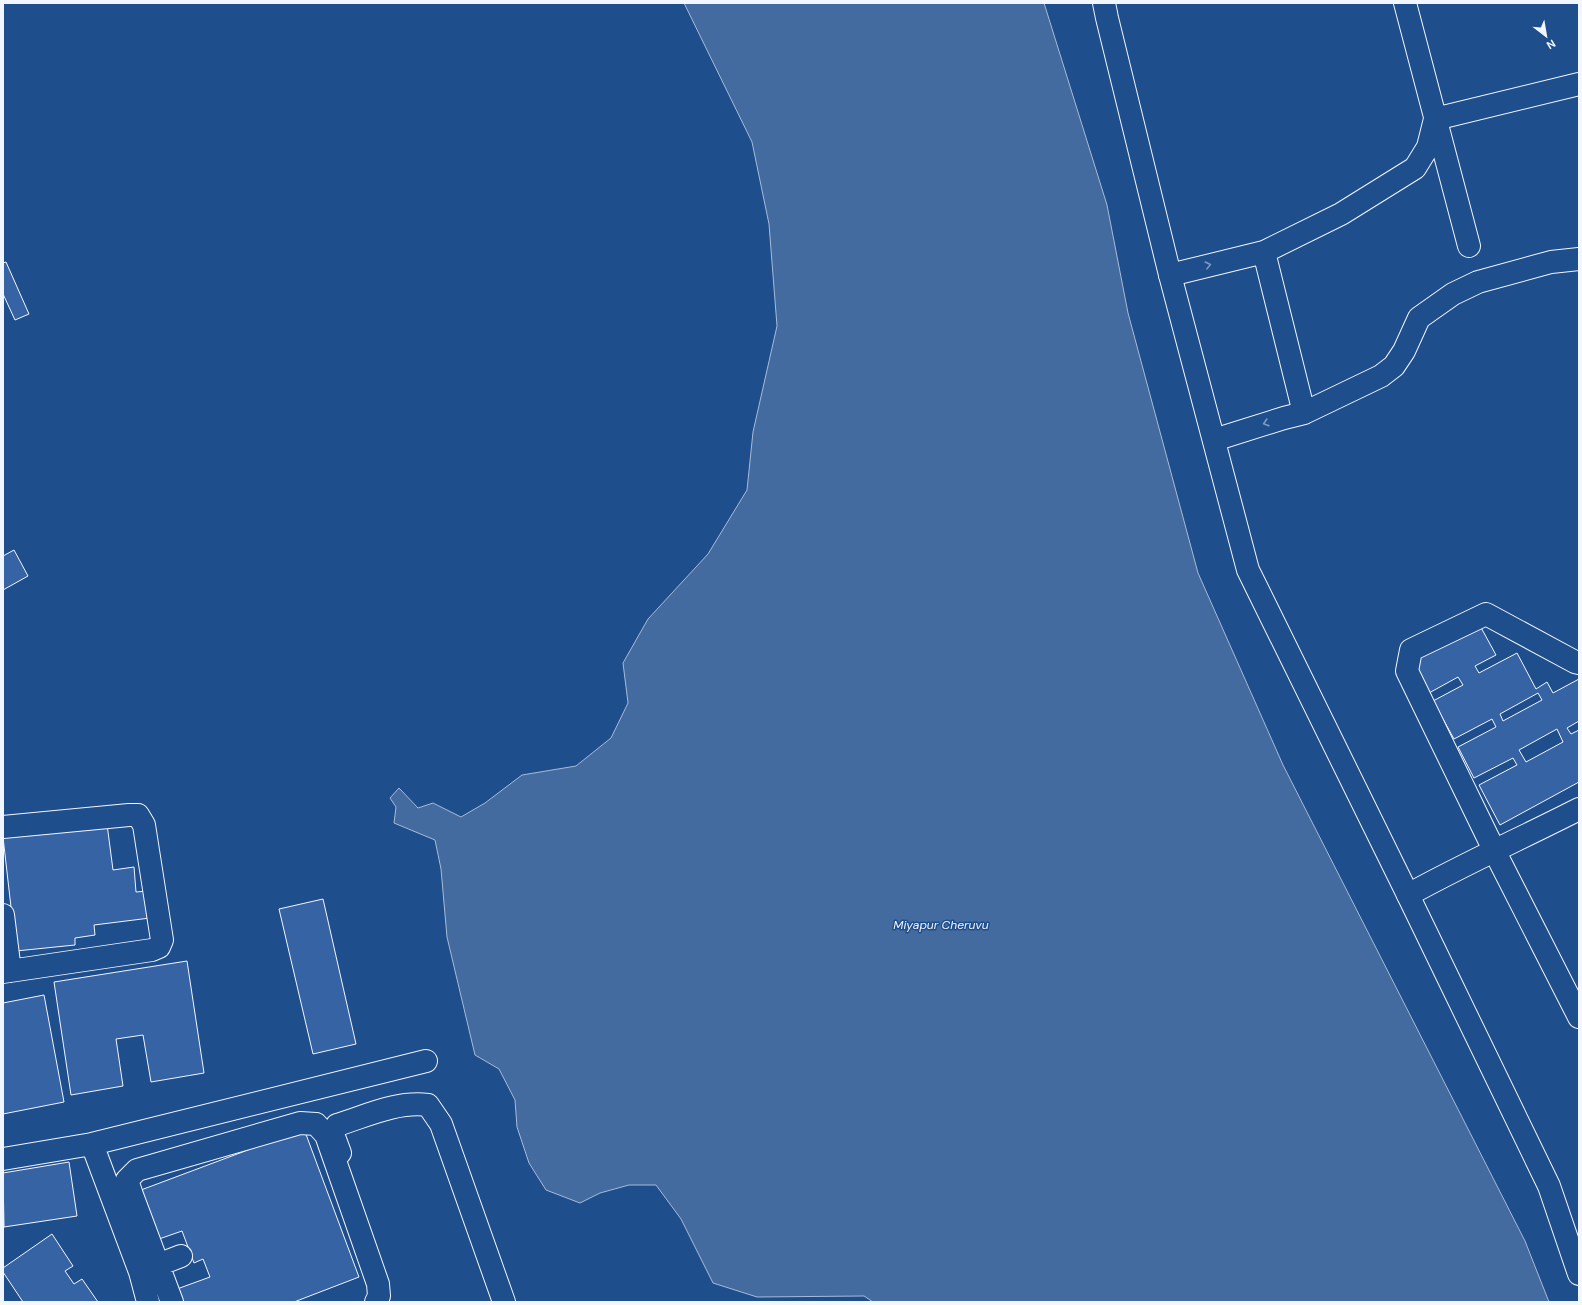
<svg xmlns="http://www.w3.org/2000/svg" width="1582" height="1305" font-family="'DM Sans',sans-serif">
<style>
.water{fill:#446ba0;stroke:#a8bbd7}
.building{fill:#3563a3;stroke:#f2f6ff;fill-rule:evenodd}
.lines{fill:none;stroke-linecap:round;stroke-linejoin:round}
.minor-casing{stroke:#f2f6ff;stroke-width:24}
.tertiary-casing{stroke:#f2f6ff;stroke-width:24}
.minor{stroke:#1f4e8c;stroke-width:22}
.tertiary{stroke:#1f4e8c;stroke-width:22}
.oneway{stroke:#7e9ac0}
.labels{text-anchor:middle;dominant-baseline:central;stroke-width:3;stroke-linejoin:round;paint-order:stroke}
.water-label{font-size:12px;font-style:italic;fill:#f2f6ff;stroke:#1f4e8c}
</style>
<rect width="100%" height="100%" fill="#1f4e8c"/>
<path class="water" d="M684 3H1044L1107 205 1128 313 1198 573 1283 765 1525 1241 1549 1302H873L864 1296 757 1297 713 1283 681 1219 656 1185H629L600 1193 580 1203 546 1190 529 1163 517 1127 515 1100 499 1069 475 1055 447 937 441 869 435 840 394 823 396 807 390 798 399 788 418 808 433 803 461 817 485 803 522 775 576 766 611 738 628 703 623 663 648 619 708 554 747 490 753 432 777 326 769 224 752 142Z"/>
<path class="building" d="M6 262 29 314 15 320 3 294V263Z
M14 550 28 576 3 590V556Z
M1478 622 1496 655 1475 666 1479 673 1517 653 1536 689 1547 682 1553 693 1579 679V721L1567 728 1571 734 1579 730V782L1500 825 1479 785 1517 765 1513 758 1474 778 1458 747 1496 727 1492 719 1454 739 1433 701 1463 685 1458 677 1429 693 1410 658ZM1538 693 1542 700 1503 721 1500 714ZM1557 729 1563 742 1526 762 1519 750Z
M107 824 113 870 134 867 136 892 147 891 150 918 94 925 95 935 75 938V945L16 951 3 837Z
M323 899 356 1044 313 1054 279 909Z
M187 961 204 1073 151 1082 143 1035 116 1039 123 1086 71 1095 54 982Z
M44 995 64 1102 3 1114V1003Z
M304 1129 359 1277 294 1302H182L177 1289 210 1277 203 1259 194 1263 182 1231 159 1239 141 1190Z
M69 1162 77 1216 4 1227 3 1173Z
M52 1234 73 1266 65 1271 74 1284 82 1279 98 1302H23L3 1272V1268Z"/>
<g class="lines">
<defs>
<path id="minor" d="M1405 3 1469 246
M1264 252 1304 413
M1170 275 1264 252 1341 214 1415 168 1428 147 1435 119 1579 84
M1214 440 1284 418 1304 413 1381 376 1394 366 1404 351 1419 318 1453 294 1478 282 1551 262 1579 259
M1579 663 1575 662 1486 614 1411 650 1407 671 1495 852 1579 1017
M3 827 129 815H138L144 825 162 940 159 947 152 950 3 972
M1408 895C1464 864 1522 838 1579 809
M3 915 10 971
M92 1144 140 1272 148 1302
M340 1153 333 1134 337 1125C366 1116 397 1101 428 1105L441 1124 504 1302
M3 1159 92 1144 426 1061
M145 1270 181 1256
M172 1302 132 1195 127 1180 137 1170 300 1123 316 1124 326 1135 378 1284 379 1296 376 1302"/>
<path id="tertiary" d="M1104 3 1107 18 1170 275 1248 570 1408 895 1549 1186 1579 1274"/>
</defs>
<use href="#minor" class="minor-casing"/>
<use href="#tertiary" class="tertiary-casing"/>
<use href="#minor" class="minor"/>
<use href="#tertiary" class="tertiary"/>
</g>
<defs><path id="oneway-chevron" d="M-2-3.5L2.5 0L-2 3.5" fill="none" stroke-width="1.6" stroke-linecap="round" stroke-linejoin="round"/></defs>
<g class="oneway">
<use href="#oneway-chevron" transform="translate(1208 265) rotate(-14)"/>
<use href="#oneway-chevron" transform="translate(1266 423) rotate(163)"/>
</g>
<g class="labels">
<g class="water-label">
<text x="941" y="925">Miyapur Cheruvu</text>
</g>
</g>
<rect width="1582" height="1305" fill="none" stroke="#f2f6ff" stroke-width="8"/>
<g transform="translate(1546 36) rotate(149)" stroke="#1f4e8c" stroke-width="3" paint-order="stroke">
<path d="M0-3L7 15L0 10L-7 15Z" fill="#f2f6ff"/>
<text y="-6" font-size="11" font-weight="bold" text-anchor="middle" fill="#f2f6ff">N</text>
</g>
</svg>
